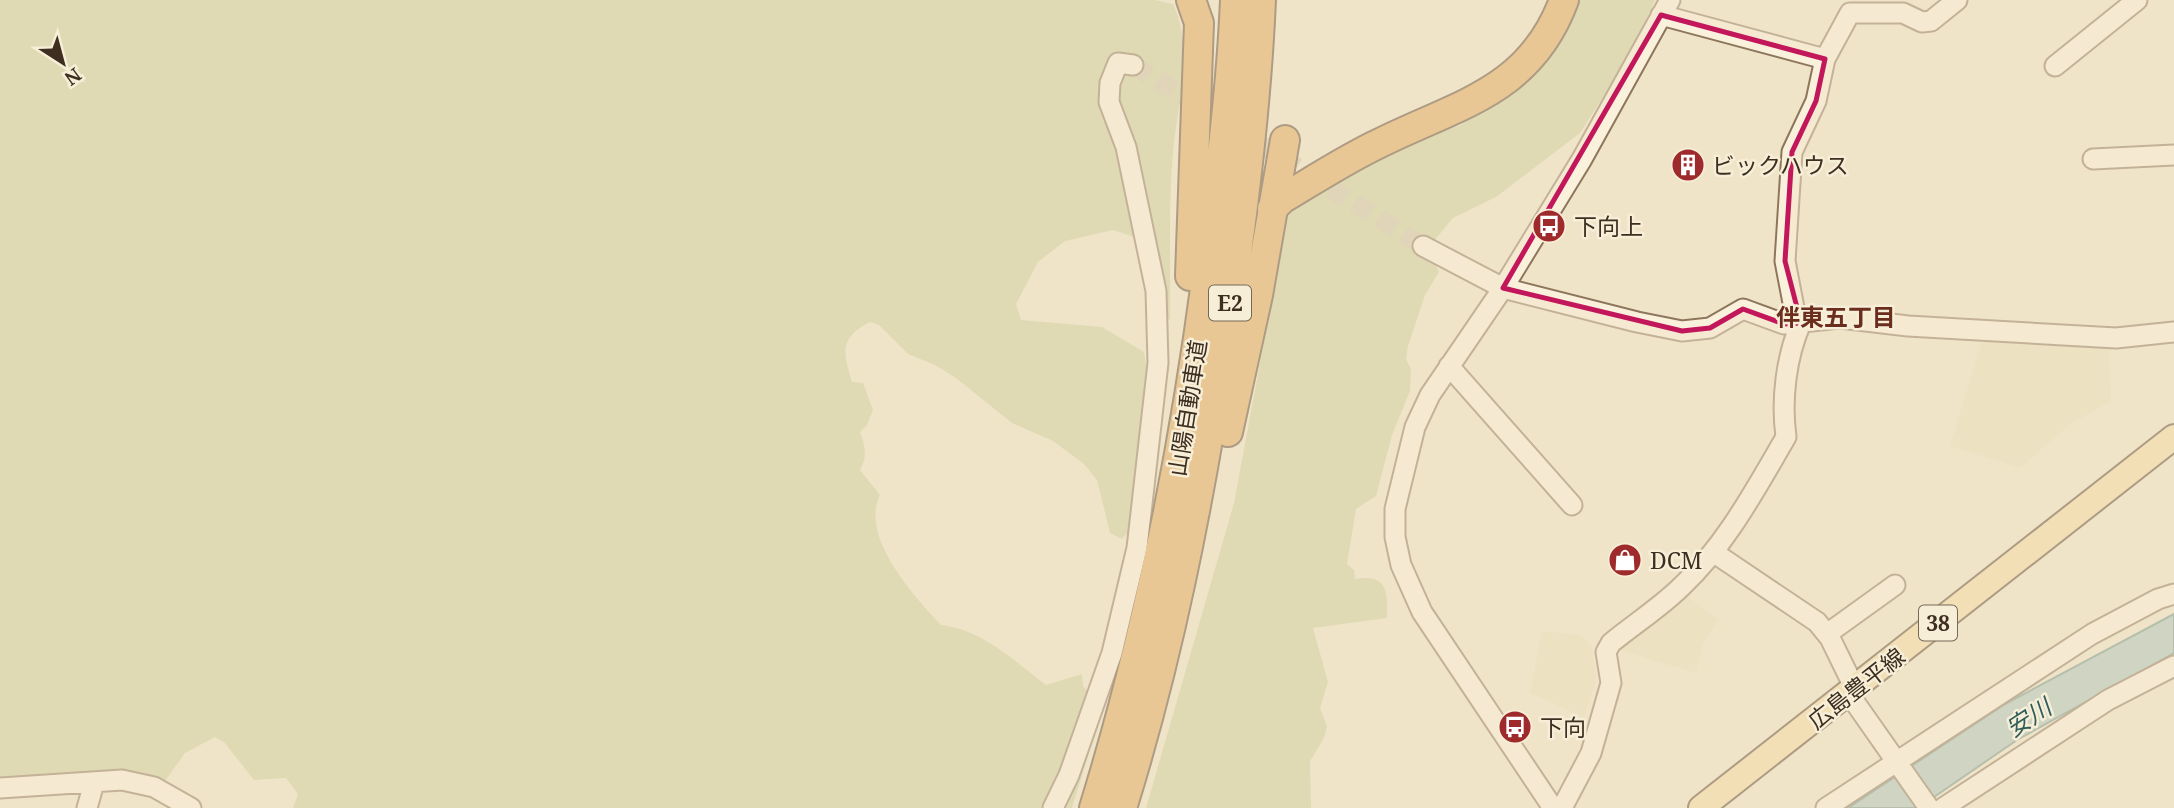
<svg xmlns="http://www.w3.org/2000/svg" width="2174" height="808" font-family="'Noto Serif','Noto Sans JP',serif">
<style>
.farmland{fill:#e6deb5}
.green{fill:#c9cf9b}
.water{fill:#a9c4bc;stroke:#6f938a;stroke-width:2}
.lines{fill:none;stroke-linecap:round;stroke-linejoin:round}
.minor-tunnel{stroke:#ccc0a6;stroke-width:19;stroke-dasharray:19 10;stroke-linecap:butt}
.minor-casing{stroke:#8d765c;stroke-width:23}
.major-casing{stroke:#5b4430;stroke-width:28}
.highway-casing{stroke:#5b4430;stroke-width:32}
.minor{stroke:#faf1dc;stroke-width:19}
.major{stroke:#f3d9a0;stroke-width:24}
.highway{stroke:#e0a458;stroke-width:28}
.marked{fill:none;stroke:#c2185b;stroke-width:5;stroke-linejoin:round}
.labels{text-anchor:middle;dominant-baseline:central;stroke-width:5;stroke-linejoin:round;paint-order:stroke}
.shield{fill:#f7eed8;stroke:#756857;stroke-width:2}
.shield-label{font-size:21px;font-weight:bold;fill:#3d2e20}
.poi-label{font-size:23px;fill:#3d2e20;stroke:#f7eed8;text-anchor:start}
.street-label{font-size:23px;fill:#3d2e20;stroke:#f7eed8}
.neighbourhood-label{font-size:24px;font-weight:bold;fill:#6b2e1e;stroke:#f7eed8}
.water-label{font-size:24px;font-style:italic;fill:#2f5d5a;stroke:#f7eed8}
</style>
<rect width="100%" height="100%" fill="#f0e4c8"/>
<path class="farmland" d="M1982 341 2109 348 2111 401 2069 425 2020 468 1950 446Z
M1686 595 1718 620 1703 645 1696 673 1616 649Z
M1542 631 1580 635 1592 647 1596 682 1584 717 1530 693Z"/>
<path class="green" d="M0 0H1155L1173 4C1195 49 1177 105 1173 153 1168 208 1171 265 1170 320L1162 315 1155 244 1113 230 1065 241 1038 262 1016 304 1021 320 1102 327 1144 352 1149 381 1129 531 1122 539 1110 533 1097 480 1084 464 1053 441 1012 423 956 378 935 365 908 354 879 325 870 322C839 338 843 352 852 382L863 383 873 410 867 425 860 432C865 445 868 457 860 470L880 495C859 537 915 597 941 625 983 630 1013 660 1046 685L1082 674 1083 686 1089 693 1072 748 1089 753 1072 808H293L298 794 286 778 254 780 224 742 215 737 185 753 162 785 0 786Z
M1578 0H1655L1627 60 1580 133 1496 197 1453 218 1433 242 1432 257 1439 272 1425 295 1408 346 1406 359 1411 369 1410 391 1392 435 1376 496 1356 509 1347 564 1354 570 1355 579C1387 574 1388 590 1387 618L1313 628 1328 682 1320 708 1327 726 1324 738 1310 761 1311 808H1146L1234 503 1288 212 1399 146 1461 125 1533 68Z"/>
<path class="water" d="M2174 614V653L2017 740 1918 808H1848L2005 704Z"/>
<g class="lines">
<path class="minor-tunnel" d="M1133 65 1423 246"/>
<defs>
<path id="minor" d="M1661 15 1825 59
M2055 66 2137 0
M2093 159 2174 155
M1423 246 1503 288 1637 322 1682 331 1710 328 1743 309 1784 324 1840 318 1908 326 2116 338 2174 332
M1449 366 1572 505
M1713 552 1817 622 1830 638 1855 689
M1827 634 1895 585
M1849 694 1929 808
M0 788 122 780 154 787 191 808
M87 808 94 783
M1053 808 1069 775 1112 653 1137 548 1158 363 1156 291 1126 147 1109 102 1110 83 1118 63 1133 65
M1553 808 1422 612 1401 565 1395 537V509L1415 427 1430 395 1503 288 1582 159 1670 0
M1562 808 1591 753 1611 683 1606 652 1611 643C1634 624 1661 607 1682 586 1726 545 1756 488 1786 437 1781 400 1786 357 1801 323L1794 308 1785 261 1792 152 1816 101 1825 59 1850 13H1903L1922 22 1931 21 1957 0
M1826 808 2092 634 2158 599 2174 594
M1943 808 2108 700 2174 666"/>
<path id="major" d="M1701 808 2174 437"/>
<path id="highway" d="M1272 209 1282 199C1314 180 1346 159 1380 143 1458 104 1530 92 1564 0
M1190 276 1199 23 1191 0
M1228 432 1258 295 1285 140
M1094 808C1148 633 1183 456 1207 274 1219 183 1231 92 1235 0
M1122 808C1169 657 1199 503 1223 348 1241 233 1256 116 1261 0"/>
</defs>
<use href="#minor" class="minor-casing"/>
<use href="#major" class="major-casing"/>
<use href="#highway" class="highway-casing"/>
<use href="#minor" class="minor"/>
<use href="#major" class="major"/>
<use href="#highway" class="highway"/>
</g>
<path d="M0 0H2174V808H0ZM1661 15 1825 59 1816 101 1792 152 1785 261 1801 323 1784 324 1743 309 1710 328 1682 331 1503 288Z" fill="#f0e4c8" fill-opacity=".55" fill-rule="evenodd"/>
<path class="marked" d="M1661 15 1825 59 1816 101 1792 152 1785 261 1801 323 1784 324 1743 309 1710 328 1682 331 1503 288Z"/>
<defs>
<symbol id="building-disc" viewBox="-11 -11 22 22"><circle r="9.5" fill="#9e2a2b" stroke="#f7eed8"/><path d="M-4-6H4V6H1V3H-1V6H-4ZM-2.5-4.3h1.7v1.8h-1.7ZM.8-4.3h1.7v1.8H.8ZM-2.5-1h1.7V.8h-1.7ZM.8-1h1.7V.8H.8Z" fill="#fff"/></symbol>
<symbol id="bus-disc" viewBox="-11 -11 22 22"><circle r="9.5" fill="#9e2a2b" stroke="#f7eed8"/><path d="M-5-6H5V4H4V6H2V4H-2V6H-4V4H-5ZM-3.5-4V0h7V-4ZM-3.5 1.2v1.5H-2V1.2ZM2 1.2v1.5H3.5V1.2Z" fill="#fff"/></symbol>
<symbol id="shop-disc" viewBox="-11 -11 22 22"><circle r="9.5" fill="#9e2a2b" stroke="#f7eed8"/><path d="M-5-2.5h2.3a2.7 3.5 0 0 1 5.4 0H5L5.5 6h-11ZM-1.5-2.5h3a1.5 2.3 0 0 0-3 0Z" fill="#fff"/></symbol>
</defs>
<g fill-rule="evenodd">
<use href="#building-disc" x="1669" y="146" width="38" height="38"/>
<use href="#bus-disc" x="1530" y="207" width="38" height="38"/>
<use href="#shop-disc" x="1606" y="541" width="38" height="38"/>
<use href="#bus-disc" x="1496" y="708" width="38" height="38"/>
</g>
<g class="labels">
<g class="shield">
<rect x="1209" y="285.5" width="42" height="35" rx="5"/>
<rect x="1919" y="605.5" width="38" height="35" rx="5"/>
</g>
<g class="shield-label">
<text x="1230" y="303">E2</text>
<text x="1938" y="623">38</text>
</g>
<g class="poi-label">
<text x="1712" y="165">ビックハウス</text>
<text x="1574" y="226">下向上</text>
<text x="1650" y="560">DCM</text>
<text x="1540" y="727">下向</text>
</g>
<g class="street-label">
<text transform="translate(1187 408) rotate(-81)">山陽自動車道</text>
<text transform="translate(1856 688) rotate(-38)">広島豊平線</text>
</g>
<g class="neighbourhood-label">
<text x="1836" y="316">伴東五丁目</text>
</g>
<g class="water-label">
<text transform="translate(2028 717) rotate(-33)">安川</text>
</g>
</g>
<g transform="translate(63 63) rotate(144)" stroke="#f7eed8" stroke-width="5" paint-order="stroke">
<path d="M0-5L12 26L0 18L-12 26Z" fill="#3d2e20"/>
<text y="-10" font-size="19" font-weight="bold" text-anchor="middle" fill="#3d2e20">N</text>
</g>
</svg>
